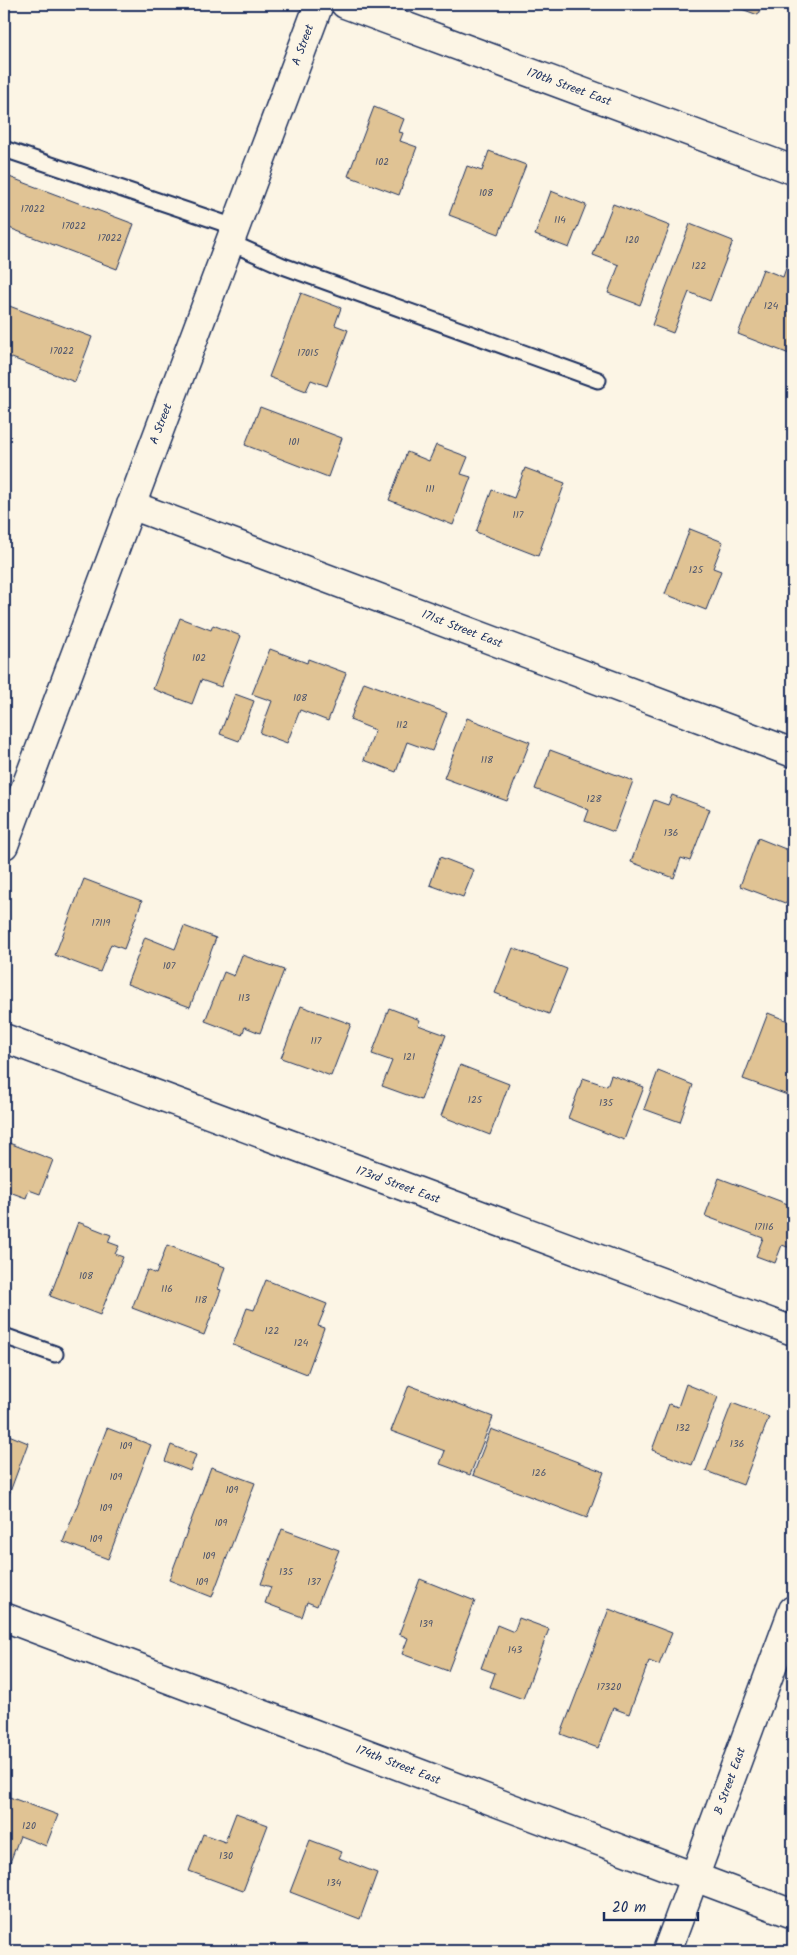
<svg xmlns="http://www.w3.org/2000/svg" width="797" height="1955" font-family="Kalam,sans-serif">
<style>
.building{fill:#e0c394;stroke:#1b2f5e}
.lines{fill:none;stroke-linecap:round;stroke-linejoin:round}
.lane-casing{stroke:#1b2f5e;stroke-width:19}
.street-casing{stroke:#1b2f5e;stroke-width:31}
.secondary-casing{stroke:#1b2f5e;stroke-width:31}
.lane{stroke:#fcf5e5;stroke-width:15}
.street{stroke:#fcf5e5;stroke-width:28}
.secondary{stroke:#fcf5e5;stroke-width:28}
.labels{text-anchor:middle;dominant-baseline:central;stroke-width:4;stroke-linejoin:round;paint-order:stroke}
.number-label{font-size:10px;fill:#4c546c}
.street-label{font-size:12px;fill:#1b2f5e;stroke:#fcf5e5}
</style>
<rect width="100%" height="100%" fill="#fcf5e5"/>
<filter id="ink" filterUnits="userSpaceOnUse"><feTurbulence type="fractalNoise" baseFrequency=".02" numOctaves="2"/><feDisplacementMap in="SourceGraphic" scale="10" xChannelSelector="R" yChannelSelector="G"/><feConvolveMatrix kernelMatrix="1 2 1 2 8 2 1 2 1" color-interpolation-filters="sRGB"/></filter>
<g filter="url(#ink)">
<path class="building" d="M728 4H763L758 15Z
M374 107 404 119 399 132 403 133 400 141 417 147 399 195 348 176Z
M489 151 526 165 499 234 449 215 467 166 482 171Z
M4 175 134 224 117 269 4 226Z
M551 191 586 205 569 248 535 235Z
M613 204 670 226 640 305 608 293 619 265 593 255Z
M690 224 733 241 710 301 689 292 673 333 652 325Z
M786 268 793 271 792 355 738 334 763 269 783 277Z
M301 293 341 308 335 325 348 330 327 386 311 380 306 391 269 377Z
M4 304 92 337 75 382 4 355Z
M260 407 342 438 328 477 245 445Z
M436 445 468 457 461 474 471 477 453 525 389 500 407 452 429 461Z
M525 468 565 483 538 556 476 532 492 490 514 498Z
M690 529 723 542 713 568 721 571 706 610 665 594Z
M180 618 211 630 213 625 241 636 221 687 201 680 192 704 153 689Z
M270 649 307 663 308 659 346 673 328 721 300 710 287 743 260 733 272 701 252 694Z
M364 682 447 713 432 751 407 742 396 772 364 760 375 730 350 720Z
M235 694 254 701 239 741 220 734Z
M467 718 530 742 507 801 444 778Z
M550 750 633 781 614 832 585 821 589 810 535 789Z
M672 795 710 809 690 861 681 858 674 878 631 862 654 800 668 805Z
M758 838 793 852V906L740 886Z
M440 857 474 870 463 897 430 885Z
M84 879 142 901 124 949 111 944 100 972 55 955Z
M184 926 216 938 190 1007 127 984 145 937 175 949Z
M513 948 567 969 549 1014 495 993Z
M242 955 284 970 260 1033 245 1027 242 1035 205 1021 224 972 234 976Z
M301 1006 351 1024 331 1076 281 1058Z
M389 1008 420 1020 418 1025 446 1035 421 1100 382 1086 392 1061 372 1054Z
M768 1013 793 1023V1097L743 1079Z
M460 1065 509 1084 490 1135 441 1116Z
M658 1071 693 1085 680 1122 644 1109Z
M611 1075 644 1087 624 1140 568 1118 583 1078 607 1086Z
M4 1141 53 1160 40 1194 29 1190 26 1198 4 1190Z
M719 1178 793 1206V1249L782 1245 775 1263 756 1256 763 1238 705 1216Z
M4 1199 11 1202 4 1221Z
M78 1222 111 1235 108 1242 119 1246 115 1254 123 1257 100 1315 50 1296Z
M167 1245 225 1267 218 1289 221 1290 204 1335 132 1308 147 1270 156 1274Z
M266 1280 327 1304 318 1326 324 1328 307 1374 233 1345 247 1308 254 1310Z
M686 1384 718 1397 692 1465 652 1450 669 1404 678 1407Z
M409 1385 493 1417 470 1475 440 1464 445 1451 391 1431Z
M732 1403 769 1417 743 1485 706 1471Z
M107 1428 151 1445 108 1559 63 1542Z
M491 1429 604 1472 587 1518 473 1475Z
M4 1433 28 1443 4 1508Z
M171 1445 196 1455 190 1471 165 1461Z
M211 1467 255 1483 212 1597 169 1580Z
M282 1529 339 1550 317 1606 307 1602 302 1617 265 1603 271 1587 261 1584Z
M420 1579 475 1601 448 1671 402 1654 408 1638 399 1634Z
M609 1609 672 1633 659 1665 649 1661 629 1714 613 1708 598 1748 561 1734Z
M519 1618 549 1629 523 1699 490 1687 495 1673 481 1668 497 1625 514 1632Z
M4 1795 58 1815 46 1846 20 1836 9 1865 4 1863Z
M236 1813 268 1825 243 1891 189 1871 203 1834 225 1842Z
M310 1840 342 1852 339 1858 377 1873 360 1919 290 1892Z"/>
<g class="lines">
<defs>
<path id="lane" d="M4 149 235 227
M229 242 283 266 598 380
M4 1336 55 1354"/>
<path id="street" d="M345 4 793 170
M131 505 793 753
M4 845 319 4
M4 1038 793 1331
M4 1617 793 1914"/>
<path id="secondary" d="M667 1951 793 1610"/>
</defs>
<use href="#lane" class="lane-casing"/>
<use href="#street" class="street-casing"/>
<use href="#secondary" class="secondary-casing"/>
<use href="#lane" class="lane"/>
<use href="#street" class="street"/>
<use href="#secondary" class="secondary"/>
</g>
</g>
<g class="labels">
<g class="number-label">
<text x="382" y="162">102</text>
<text x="486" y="193">108</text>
<text x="33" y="209">17022</text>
<text x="560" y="220">114</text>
<text x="74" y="226">17022</text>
<text x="110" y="238">17022</text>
<text x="632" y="240">120</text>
<text x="699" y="266">122</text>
<text x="771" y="306">124</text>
<text x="62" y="351">17022</text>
<text x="308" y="353">17015</text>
<text x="294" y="442">101</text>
<text x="430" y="489">111</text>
<text x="518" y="515">117</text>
<text x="696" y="570">125</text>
<text x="199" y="658">102</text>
<text x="300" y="698">108</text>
<text x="402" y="725">112</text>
<text x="487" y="760">118</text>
<text x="594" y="799">128</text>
<text x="671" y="833">136</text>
<text x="101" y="923">17119</text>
<text x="169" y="966">107</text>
<text x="244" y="998">113</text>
<text x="316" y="1041">117</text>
<text x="409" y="1057">121</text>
<text x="475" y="1100">125</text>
<text x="606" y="1103">135</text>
<text x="764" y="1227">17116</text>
<text x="86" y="1276">108</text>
<text x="167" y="1289">116</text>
<text x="201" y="1300">118</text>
<text x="272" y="1331">122</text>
<text x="301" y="1343">124</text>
<text x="683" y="1428">132</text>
<text x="737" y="1444">136</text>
<text x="126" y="1446">109</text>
<text x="539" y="1473">126</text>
<text x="116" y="1477">109</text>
<text x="232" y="1490">109</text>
<text x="106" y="1508">109</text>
<text x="221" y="1523">109</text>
<text x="96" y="1539">109</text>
<text x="209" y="1556">109</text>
<text x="286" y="1572">135</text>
<text x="202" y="1582">109</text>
<text x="314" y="1582">137</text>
<text x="426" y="1624">139</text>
<text x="515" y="1650">143</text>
<text x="609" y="1687">17320</text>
<text x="29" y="1826">120</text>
<text x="226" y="1856">130</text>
<text x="334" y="1883">134</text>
</g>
<g class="street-label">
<text transform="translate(303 45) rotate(-70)">A Street</text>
<text transform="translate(569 87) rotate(20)">170th Street East</text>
<text transform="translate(161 424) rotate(-69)">A Street</text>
<text transform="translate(462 629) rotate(21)">171st Street East</text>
<text transform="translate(398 1185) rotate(20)">173rd Street East</text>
<text transform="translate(398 1765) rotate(21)">174th Street East</text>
<text transform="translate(730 1781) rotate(-70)">B Street East</text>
</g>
</g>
<rect width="797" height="1955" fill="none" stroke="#fcf5e5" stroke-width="20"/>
<rect x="10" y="10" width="777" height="1935" fill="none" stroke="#1b2f5e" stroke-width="2" filter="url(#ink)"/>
<path d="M604 1912v8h94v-8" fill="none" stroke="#1b2f5e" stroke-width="2.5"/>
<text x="612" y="1912" font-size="15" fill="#1b2f5e" stroke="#fcf5e5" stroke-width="4" paint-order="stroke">20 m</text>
</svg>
